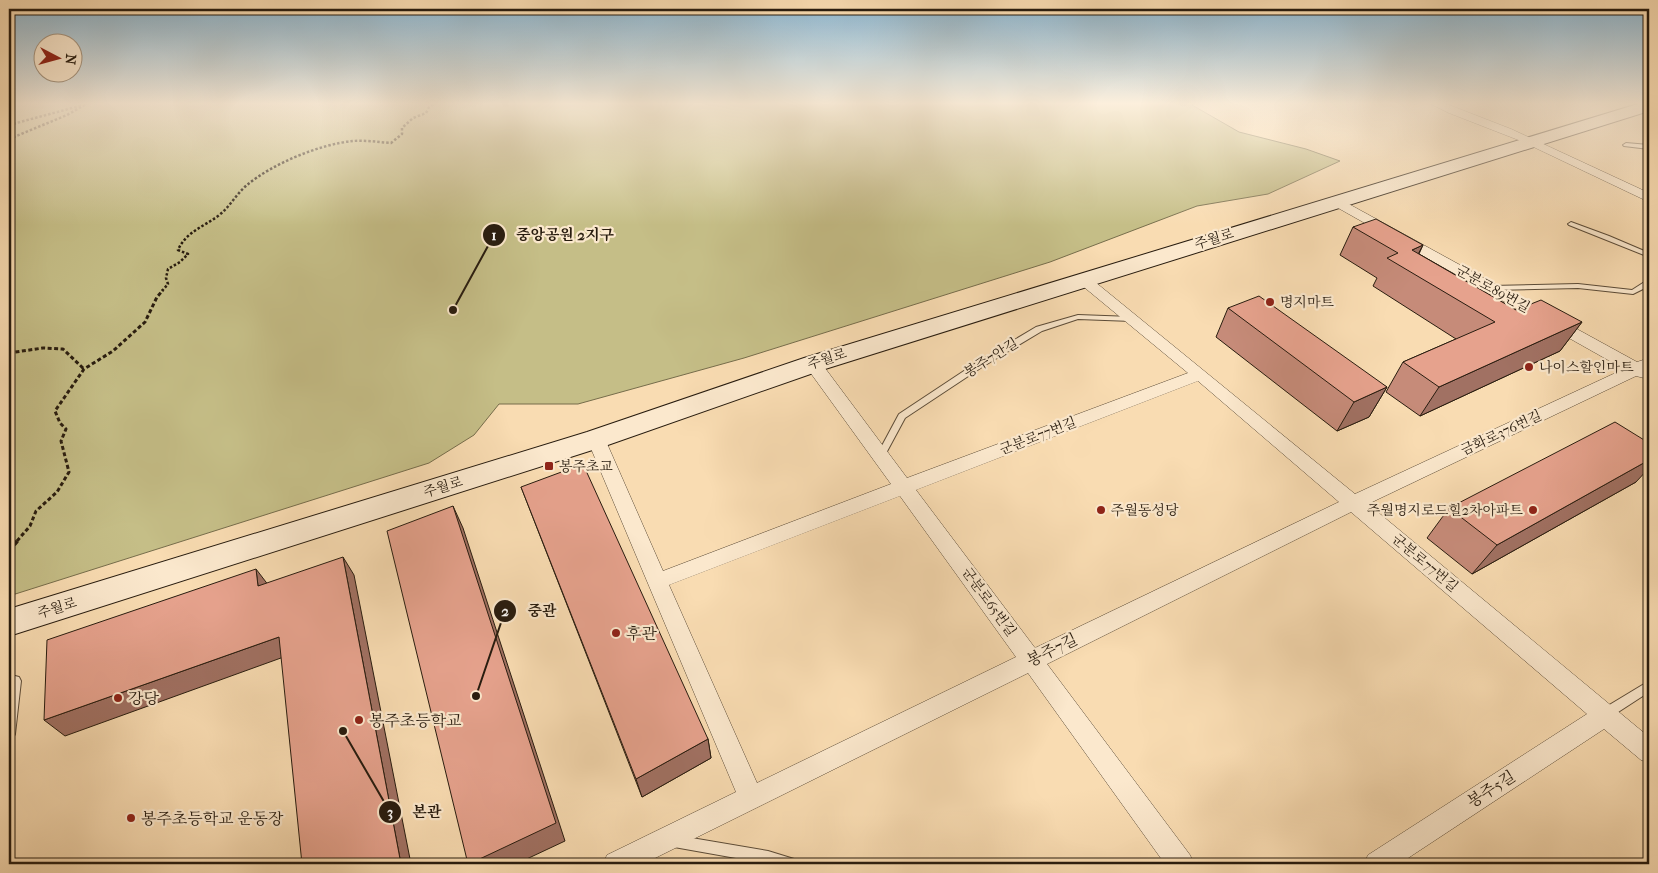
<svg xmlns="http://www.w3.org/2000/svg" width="1658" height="873" font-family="'IM FELL French Canon','Noto Serif KR',serif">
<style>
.green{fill:#c5be87;stroke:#766d4b}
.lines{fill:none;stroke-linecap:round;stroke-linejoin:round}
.lane-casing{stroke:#5c4c38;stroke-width:2}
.street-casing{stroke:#5c4c38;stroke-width:1}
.secondary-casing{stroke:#281c0f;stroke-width:2}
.path-far2{stroke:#281c0f;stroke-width:2.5;stroke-dasharray:2.5 2;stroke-linecap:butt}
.path-far1{stroke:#281c0f;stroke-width:3;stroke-dasharray:4 2.5;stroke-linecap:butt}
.path{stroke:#281c0f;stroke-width:4;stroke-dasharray:5 3;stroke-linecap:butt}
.lane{fill:#fbe8cd;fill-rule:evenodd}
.street{fill:#fbe8cd;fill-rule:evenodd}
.secondary{fill:#fbe8cd;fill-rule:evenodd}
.wall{fill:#c68b79;stroke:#281c0f}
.shaded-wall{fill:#a17163;stroke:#281c0f}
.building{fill:#e6a28d;stroke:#281c0f}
.poi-dot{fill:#8f2418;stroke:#fbe8cd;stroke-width:2}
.labels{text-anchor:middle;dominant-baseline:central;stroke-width:4.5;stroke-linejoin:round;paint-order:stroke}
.street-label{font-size:14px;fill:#281c0f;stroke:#fbe8cd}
.poi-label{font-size:14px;fill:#281c0f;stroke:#fbe8cd;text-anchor:start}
.near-poi-label{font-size:16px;fill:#281c0f;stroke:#fbe8cd;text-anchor:start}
.near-street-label{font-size:16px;fill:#281c0f;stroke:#fbe8cd}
.leader{fill:none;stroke:#281c0f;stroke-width:2}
.callout-dot{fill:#281c0f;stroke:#fbe8cd;stroke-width:2}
.mark-label{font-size:15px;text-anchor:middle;font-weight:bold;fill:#fff}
.callout-label{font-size:15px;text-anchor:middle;font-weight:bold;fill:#281c0f;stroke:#fbe8cd;stroke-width:4.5;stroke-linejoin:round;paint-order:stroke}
</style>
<rect width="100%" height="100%" fill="#f9dcb2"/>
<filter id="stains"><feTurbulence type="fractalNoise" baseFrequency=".004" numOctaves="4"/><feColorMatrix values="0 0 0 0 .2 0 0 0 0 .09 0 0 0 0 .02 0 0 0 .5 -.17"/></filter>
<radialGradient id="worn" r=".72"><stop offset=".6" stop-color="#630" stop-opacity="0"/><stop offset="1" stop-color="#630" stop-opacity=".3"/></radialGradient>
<path class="green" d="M9 103H1193L1192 105 1239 132 1306 149 1340 161 1268 194 1197 206 1050 262 744 358 578 404H499L474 435 429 463 9 596Z"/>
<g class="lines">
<defs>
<path id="lane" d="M1626 143 1649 145V149L1624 146 1623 145Z
M1571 222 1609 236 1649 253V257L1569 225 1568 224Z
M1646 281H1649V286L1633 294 1578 288 1491 290 1487 288 1491 286 1578 284 1632 290Z
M1078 315 1132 317 1136 319 1132 321 1078 319 1042 331 982 367 905 418 884 457H878L877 455 899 414 976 363 1036 327Z
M15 676 19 677 21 681 15 734 13 738 9 739V687L11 677Z
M1649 681V692L1609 718 1605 719 1601 718 1599 714 1601 710Z
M674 835 768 851 794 859 795 864H770L674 847 670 845 668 841 670 837Z"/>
<path id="street" d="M1429 103H1444L1511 129 1649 193V202L1521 141 1449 113Z
M1336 197 1637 362 1649 358V377L1644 378 1636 376 1368 504 1649 737V763L1641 760 1604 729 1399 864H1364L1368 855 1587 714 1351 512 1047 664 1190 855 1194 864H1165L1028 673 643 864H603L607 855 736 792 587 439 590 435 596 433 602 435 605 439 663 571 891 484 807 368 805 364 807 360 813 359 819 360 907 478 1188 373 1079 283 1077 280 1079 277H1089L1355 494 1624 369 1331 204 1330 201 1331 198ZM1198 381 1339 502 1035 648 916 490ZM900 496 1016 657 757 783 669 585Z"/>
<path id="secondary" d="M1641 103H1649V111L822 370 605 446 9 636V609L587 432 804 358Z"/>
</defs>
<use href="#lane" class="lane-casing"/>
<use href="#street" class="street-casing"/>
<use href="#secondary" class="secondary-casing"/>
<path class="path-far2" d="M9 125 83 105
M9 139 67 115 88 103
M162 291 168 284 166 278 168 269 180 262 188 254 178 250C186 232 203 227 218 216 230 207 236 194 247 185 272 164 320 144 353 141 365 140 378 142 391 143L402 134V128L413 118 426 113 429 107 436 103"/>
<path class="path-far1" d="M9 353 43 348 63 349 84 369
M17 541 30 526 36 511 57 492 69 472 61 441 66 429 60 423 55 411 84 369 113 351 145 322 157 297 163 290"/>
<path class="path" d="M9 551 18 540"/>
<use href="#lane" class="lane"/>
<use href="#street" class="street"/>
<use href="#secondary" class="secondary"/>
</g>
<path class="wall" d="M1353 227 1423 245 1419 254 1516 310 1582 322 1560 351 1420 416 1386 392 1403 362 1456 339 1373 286 1377 278 1340 255Z
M1228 308 1387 387 1369 417 1337 431 1216 337Z
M1636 482 1472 574 1427 538 1449 508Z
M521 487 708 739 711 758 642 797Z"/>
<path class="shaded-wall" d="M1423 245 1409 271 1412 250Z
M1582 322 1560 351 1420 416 1439 387Z
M1387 387 1369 417 1337 431 1354 402Z
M1649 460V468L1636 482 1472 574 1497 545Z
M453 506 463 528 565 841 516 864H469Z
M343 557 354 575 411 864H401Z
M256 569 269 586H258Z
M279 637 292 654 65 736 44 720Z
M708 739 711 758 642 797 636 779Z"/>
<path class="building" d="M1376 219 1423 245 1412 250 1516 310 1541 300 1582 322 1439 387 1403 362 1495 322 1387 258 1398 253 1353 227Z
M1259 296 1387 387 1354 402 1228 308Z
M1615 422 1649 443V460L1497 545 1449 508Z
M583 464 708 739 636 779 521 487Z
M453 506 556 823 469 864H468L387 531Z
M343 557 401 864H302L279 637 44 720 47 640 256 569 258 586Z"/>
<linearGradient id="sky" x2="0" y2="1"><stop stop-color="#8ab6d2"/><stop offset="0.46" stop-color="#fcefdc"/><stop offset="1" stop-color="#fcefdc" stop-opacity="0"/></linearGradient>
<rect width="1658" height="225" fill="url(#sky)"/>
<g class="poi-dot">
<circle cx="1270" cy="302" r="5"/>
<circle cx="1529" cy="367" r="5"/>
<rect x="544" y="461" width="10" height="10" rx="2.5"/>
<circle cx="1101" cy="510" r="5"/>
<circle cx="1533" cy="510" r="5"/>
<circle cx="616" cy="633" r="5"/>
<circle cx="118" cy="698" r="5"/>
<circle cx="359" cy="720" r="5"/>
<circle cx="131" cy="818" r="5"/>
</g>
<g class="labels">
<g class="street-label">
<text transform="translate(1214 239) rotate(-17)">주월로</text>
<text transform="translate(1493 289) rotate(29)">군분로89번길</text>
<text transform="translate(991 358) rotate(-32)">봉주7안길</text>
<text transform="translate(827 359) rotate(-18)">주월로</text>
<text transform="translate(1501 433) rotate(-25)">금화로376번길</text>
<text transform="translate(1038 436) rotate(-21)">군분로77번길</text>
<text transform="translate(443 487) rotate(-17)">주월로</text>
<text transform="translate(1425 563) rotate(40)">군분로77번길</text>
<text transform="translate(989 602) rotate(54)">군분로65번길</text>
<text transform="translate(57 608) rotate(-17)">주월로</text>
</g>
<g class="poi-label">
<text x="1280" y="302">명지마트</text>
<text x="1539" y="367">나이스할인마트</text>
<text x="559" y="466">봉주초교</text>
<text x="1111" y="510">주월동성당</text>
<text x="1523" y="510" text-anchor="end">주월명지로드힐2차아파트</text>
</g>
<g class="near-poi-label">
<text x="626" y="633">후관</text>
<text x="128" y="698">강당</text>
<text x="369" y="720">봉주초등학교</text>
<text x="141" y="818">봉주초등학교 운동장</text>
</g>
<g class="near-street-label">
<text transform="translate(1052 650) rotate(-26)">봉주7길</text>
<text transform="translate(1491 789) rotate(-33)">봉주5길</text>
</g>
</g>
<path class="leader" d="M453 310L494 235M476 696L505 611M343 731L390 812"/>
<g class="callout-dot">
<circle cx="453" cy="310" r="5"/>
<circle cx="476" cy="696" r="5"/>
<circle cx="343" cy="731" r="5"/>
<circle cx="494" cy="235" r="12"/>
<circle cx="505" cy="611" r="12"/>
<circle cx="390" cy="812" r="12"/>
</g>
<g class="mark-label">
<text x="494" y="240">1</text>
<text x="505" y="616">2</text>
<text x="390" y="817">3</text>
</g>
<g class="callout-label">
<text x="565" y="240">중앙공원 2지구</text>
<text x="542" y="616">중관</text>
<text x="427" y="817">본관</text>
</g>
<rect width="1658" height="873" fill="none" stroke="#f9dcb2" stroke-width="30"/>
<rect x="10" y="10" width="1638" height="853" fill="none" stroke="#281c0f" stroke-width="2.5"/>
<rect x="15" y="15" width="1628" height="843" fill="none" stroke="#281c0f"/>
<g transform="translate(58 58) rotate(96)"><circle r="24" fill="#fbe8cd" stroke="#a79681"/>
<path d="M0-4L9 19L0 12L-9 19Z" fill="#8f2418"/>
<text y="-8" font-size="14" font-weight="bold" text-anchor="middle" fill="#281c0f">N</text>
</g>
<rect width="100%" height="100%" filter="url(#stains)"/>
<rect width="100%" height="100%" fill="url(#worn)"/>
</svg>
